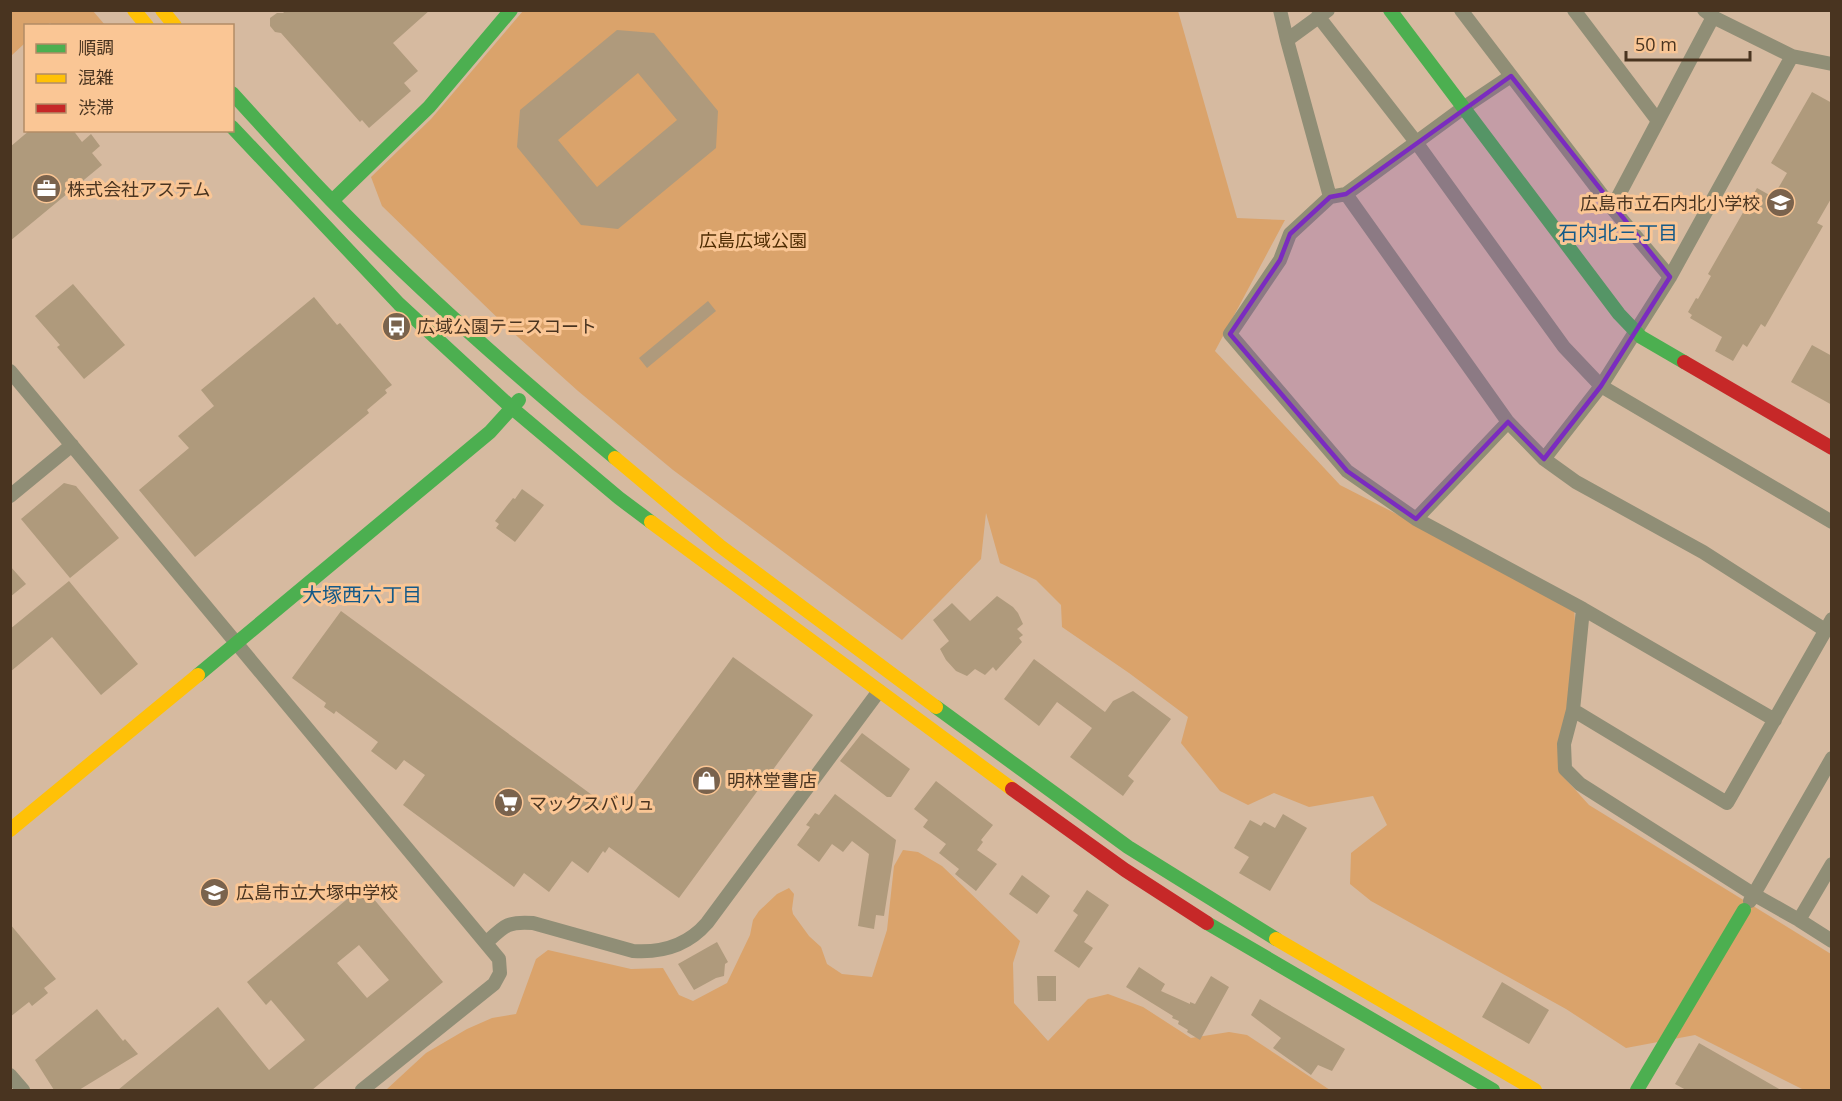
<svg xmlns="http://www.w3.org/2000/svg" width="1842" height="1101" font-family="'Open Sans','Noto Sans JP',sans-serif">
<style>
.green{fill:#daa36b}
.building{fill:#af9a7c;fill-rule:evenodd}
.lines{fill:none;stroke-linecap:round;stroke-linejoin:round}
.street{stroke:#908e76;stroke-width:14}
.fast{stroke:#4caf50;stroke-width:14}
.slow{stroke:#ffc107;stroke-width:14}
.jam{stroke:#c62828;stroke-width:14}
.marked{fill:#7b2cbf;fill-opacity:0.2;stroke:#7b2cbf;stroke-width:4.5;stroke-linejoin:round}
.labels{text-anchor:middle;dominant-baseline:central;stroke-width:6;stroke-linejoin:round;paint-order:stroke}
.poi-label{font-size:18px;fill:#493420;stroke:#fac695;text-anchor:start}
.park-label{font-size:18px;fill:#4f2c02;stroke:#fac695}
.neighbourhood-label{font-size:20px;fill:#145988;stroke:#fac695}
</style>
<rect width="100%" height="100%" fill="#d6baa0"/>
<path class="green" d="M11 10 93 11 105 25 53 26 50 23 47 25 26 26 25 43 11 56Z
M523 11H1178L1237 218 1285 220 1215 351 1340 485 1574 605 1578 680 1561 774 1589 805 1831 954V1090H1804L1695 1035 1626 1048 1566 1009 1371 901 1350 884 1351 853 1387 825 1373 796 1309 807 1274 793 1248 805 1220 791 1181 743 1188 717 1129 673 1062 627 1061 605 1036 580 1000 563 986 513 981 559 902 640 673 470 578 391 508 328 382 206 371 177 431 119Z
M903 850 918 852 942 866 1020 941 1013 963 1014 1003 1048 1041 1088 999 1108 994 1143 1007 1191 1038 1229 1032 1247 1035 1330 1090H387V1089L426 1053 467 1029 492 1018 516 1014 536 959 548 950 631 969 663 968 679 995 693 1001 727 983 750 935 753 920 759 911 777 894 789 888 794 894 792 909 793 914 809 936 821 947 827 964 842 974 872 977 887 930 894 866Z"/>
<path class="building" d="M286 10H430L393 43 418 71 404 83 411 91 369 128 362 120 360 122 281 33 275 32 270 26V18L277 13H283Z
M617 30 654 33 718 111 716 148 618 229 581 225 517 147 520 110ZM638 73 677 120 597 187 558 140Z
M1812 92 1832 103V197L1817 223 1823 226 1765 327 1761 324 1747 347 1743 344 1733 361 1715 351 1722 337 1690 318 1692 315 1688 312 1696 298 1698 299 1711 276 1708 274 1757 188 1773 197 1787 173 1771 163Z
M30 130H73L82 142 91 134 100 146 92 153 102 165 10 241V147Z
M73 284 125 345 84 379 57 347 60 345 35 316Z
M314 297 337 325 340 323 392 385 385 390 387 393 367 410 369 413 195 557 139 490 189 448 178 436 214 406 201 390Z
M708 301 716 311 647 368 639 358Z
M1812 345 1832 356V405L1791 382Z
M64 483 76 486 119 538 70 578 21 519Z
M522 489 544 505 515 542 496 528 499 524 495 521 513 498 515 499Z
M10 566 26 584 10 597Z
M69 581 138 664 101 695 52 637 10 672V629Z
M997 596 1013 607 1018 613 1023 624 1017 629 1023 635 1019 638 1022 642 996 671 993 667 985 675 975 669 967 676 956 671 946 660 940 649 949 641 933 620 952 603 970 621Z
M341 611 618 814 733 657 813 715 679 898 609 847 605 853 603 851 588 873 572 861 549 892 524 873 514 887 403 805 425 775 404 760 396 770 371 751 378 742 336 711 334 714 324 707 326 703 292 678Z
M1034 659 1105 712 1113 701 1133 691 1171 719 1128 776 1134 781 1123 796 1070 757 1092 728 1057 702 1039 726 1004 699Z
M862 733 910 769 891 797H887L840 761Z
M936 781 993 825 981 840 983 842 977 850 997 864 976 891 955 874 959 869 939 853 946 844 923 827 928 820 914 809Z
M835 794 896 840 884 916 876 915 874 929 858 926 869 854 852 841 843 852 832 844 819 862 797 845 810 827 806 825 815 813 819 815Z
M1283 814 1307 828 1270 891 1239 873 1249 857 1234 848 1250 820 1261 826 1264 822 1275 828Z
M1022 875 1050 896 1037 914 1009 894Z
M363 886 443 982 312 1090H118L218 1007 269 1070 305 1040 271 1000 266 1005 247 982ZM359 945 389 980 367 998 337 963Z
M1087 890 1109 905 1084 942 1093 948 1079 968 1054 951 1078 915 1073 911Z
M10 924 56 979 44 988 48 993 32 1006 29 1002 10 1017Z
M717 942 728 962 725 964 724 976 716 978 694 990 678 964Z
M1139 967 1165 984 1161 991 1190 1004V1002L1195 1004 1211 976 1229 987 1200 1040 1187 1032 1188 1030 1178 1024 1179 1021 1172 1018 1173 1016 1126 987Z
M1037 976H1056V1001H1038Z
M1502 982 1549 1010 1529 1044 1482 1017Z
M1260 999 1345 1049 1332 1071 1318 1065 1311 1075 1273 1048 1281 1038 1251 1015Z
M97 1009 123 1041 125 1039 138 1054 79 1090H54L35 1060Z
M1699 1043 1781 1090H1686L1675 1084Z"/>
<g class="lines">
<path class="street" d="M1280 10 1287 40 1330 197
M1461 10 1612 208 1670 277
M1574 10 1658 121
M1704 10 1713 17 1792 56 1832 64
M1318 16 1416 142 1564 347 1601 386 1832 522
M1287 40 1328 10
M1511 76 1463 108 1346 194 1330 197 1290 234 1280 260 1230 334 1347 471 1416 519 1583 609 1775 720
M1346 194 1508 422 1544 459 1576 482 1703 552 1825 630
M1612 208 1713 17
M10 371 499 959 500 973 494 984 362 1090
M1544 459 1601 386 1670 277 1792 56
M10 496 72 445
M1416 519 1508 422
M1583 609 1573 710 1564 744 1565 769 1580 784 1753 894 1799 920 1832 941
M1573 710 1727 803 1832 619
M1750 901 1832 758
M1799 920 1832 864
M486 943C504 926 507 921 533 923L633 951C662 953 688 945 707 923L879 691
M10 1075 23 1090"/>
<path class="fast" d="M1390 10 1619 314 1641 337 1684 362
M232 93C265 129 297 165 331 200 420 292 517 376 615 458
M232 127 399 304 512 408 619 498 651 522
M332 201 429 107 511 10
M198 675 490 432 519 400
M936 707 1128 847 1276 939
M1207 923 1493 1090
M1637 1090 1744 910"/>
<path class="slow" d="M134 10 147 26
M162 10 175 26
M615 458 720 546 936 707
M651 522 1012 789
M10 830 198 675
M1276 939 1535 1090"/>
<path class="jam" d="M1684 362 1832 448
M1012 789 1125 870 1207 923"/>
</g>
<path class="marked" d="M1511 76 1670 277 1601 386 1544 459 1508 422 1416 519 1347 471 1230 334 1280 260 1290 234 1330 197 1346 194Z"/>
<defs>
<symbol id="office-disc" viewBox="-11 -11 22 22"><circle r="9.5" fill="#7a634d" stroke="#fac695"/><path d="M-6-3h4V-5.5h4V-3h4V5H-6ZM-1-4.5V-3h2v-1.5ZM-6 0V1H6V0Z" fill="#fff"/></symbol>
<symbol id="school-disc" viewBox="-11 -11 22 22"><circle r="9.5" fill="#7a634d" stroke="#fac695"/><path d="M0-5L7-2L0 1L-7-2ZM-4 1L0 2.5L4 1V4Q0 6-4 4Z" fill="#fff"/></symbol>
<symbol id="bus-disc" viewBox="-11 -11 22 22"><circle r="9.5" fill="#7a634d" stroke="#fac695"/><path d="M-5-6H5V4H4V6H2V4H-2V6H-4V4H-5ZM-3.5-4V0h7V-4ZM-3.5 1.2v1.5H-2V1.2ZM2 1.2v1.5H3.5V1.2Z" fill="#fff"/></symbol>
<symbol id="shop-disc" viewBox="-11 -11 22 22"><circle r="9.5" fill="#7a634d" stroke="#fac695"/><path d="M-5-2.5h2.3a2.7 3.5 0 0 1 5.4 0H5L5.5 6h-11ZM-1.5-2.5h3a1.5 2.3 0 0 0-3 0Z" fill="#fff"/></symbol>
<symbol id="supermarket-disc" viewBox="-11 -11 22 22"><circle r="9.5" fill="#7a634d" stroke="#fac695"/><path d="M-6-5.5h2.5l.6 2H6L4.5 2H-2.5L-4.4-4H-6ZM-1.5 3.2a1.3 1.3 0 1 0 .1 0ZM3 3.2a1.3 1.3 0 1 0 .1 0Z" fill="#fff"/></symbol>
</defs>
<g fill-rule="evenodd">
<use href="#office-disc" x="30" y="172" width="33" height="33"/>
<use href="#school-disc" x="1764" y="186" width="33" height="33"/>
<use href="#bus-disc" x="380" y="310" width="33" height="33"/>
<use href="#shop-disc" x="690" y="764" width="33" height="33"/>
<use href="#supermarket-disc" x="492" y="786" width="33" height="33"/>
<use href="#school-disc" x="198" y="876" width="33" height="33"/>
</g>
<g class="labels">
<g class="poi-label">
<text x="67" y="189">株式会社アステム</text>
<text x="1760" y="203" text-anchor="end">広島市立石内北小学校</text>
<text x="417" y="326">広域公園テニスコート</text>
<text x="727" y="780">明林堂書店</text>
<text x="529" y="803">マックスバリュ</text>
<text x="236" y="892">広島市立大塚中学校</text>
</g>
<g class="park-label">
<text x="753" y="240">広島広域公園</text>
</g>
<g class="neighbourhood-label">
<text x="1618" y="232">石内北三丁目</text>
<text x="362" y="594">大塚西六丁目</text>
</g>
</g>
<rect width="1842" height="1101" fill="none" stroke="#493420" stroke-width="24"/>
<rect x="24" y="24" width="210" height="108" fill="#fac695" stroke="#b38c66" stroke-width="1.5"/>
<rect x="36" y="44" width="30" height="9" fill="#4caf50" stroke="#b38c66" stroke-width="1.5"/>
<text x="78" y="54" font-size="18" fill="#493420">順調</text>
<rect x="36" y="74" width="30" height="9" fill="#ffc107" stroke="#b38c66" stroke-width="1.5"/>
<text x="78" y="84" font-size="18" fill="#493420">混雑</text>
<rect x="36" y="104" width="30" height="9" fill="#c62828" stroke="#b38c66" stroke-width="1.5"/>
<text x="78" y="114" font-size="18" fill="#493420">渋滞</text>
<path d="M1626 51v9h124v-9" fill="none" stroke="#493420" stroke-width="3"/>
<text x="1635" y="51" font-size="18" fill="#493420" stroke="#fac695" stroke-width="4.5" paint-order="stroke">50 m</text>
</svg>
